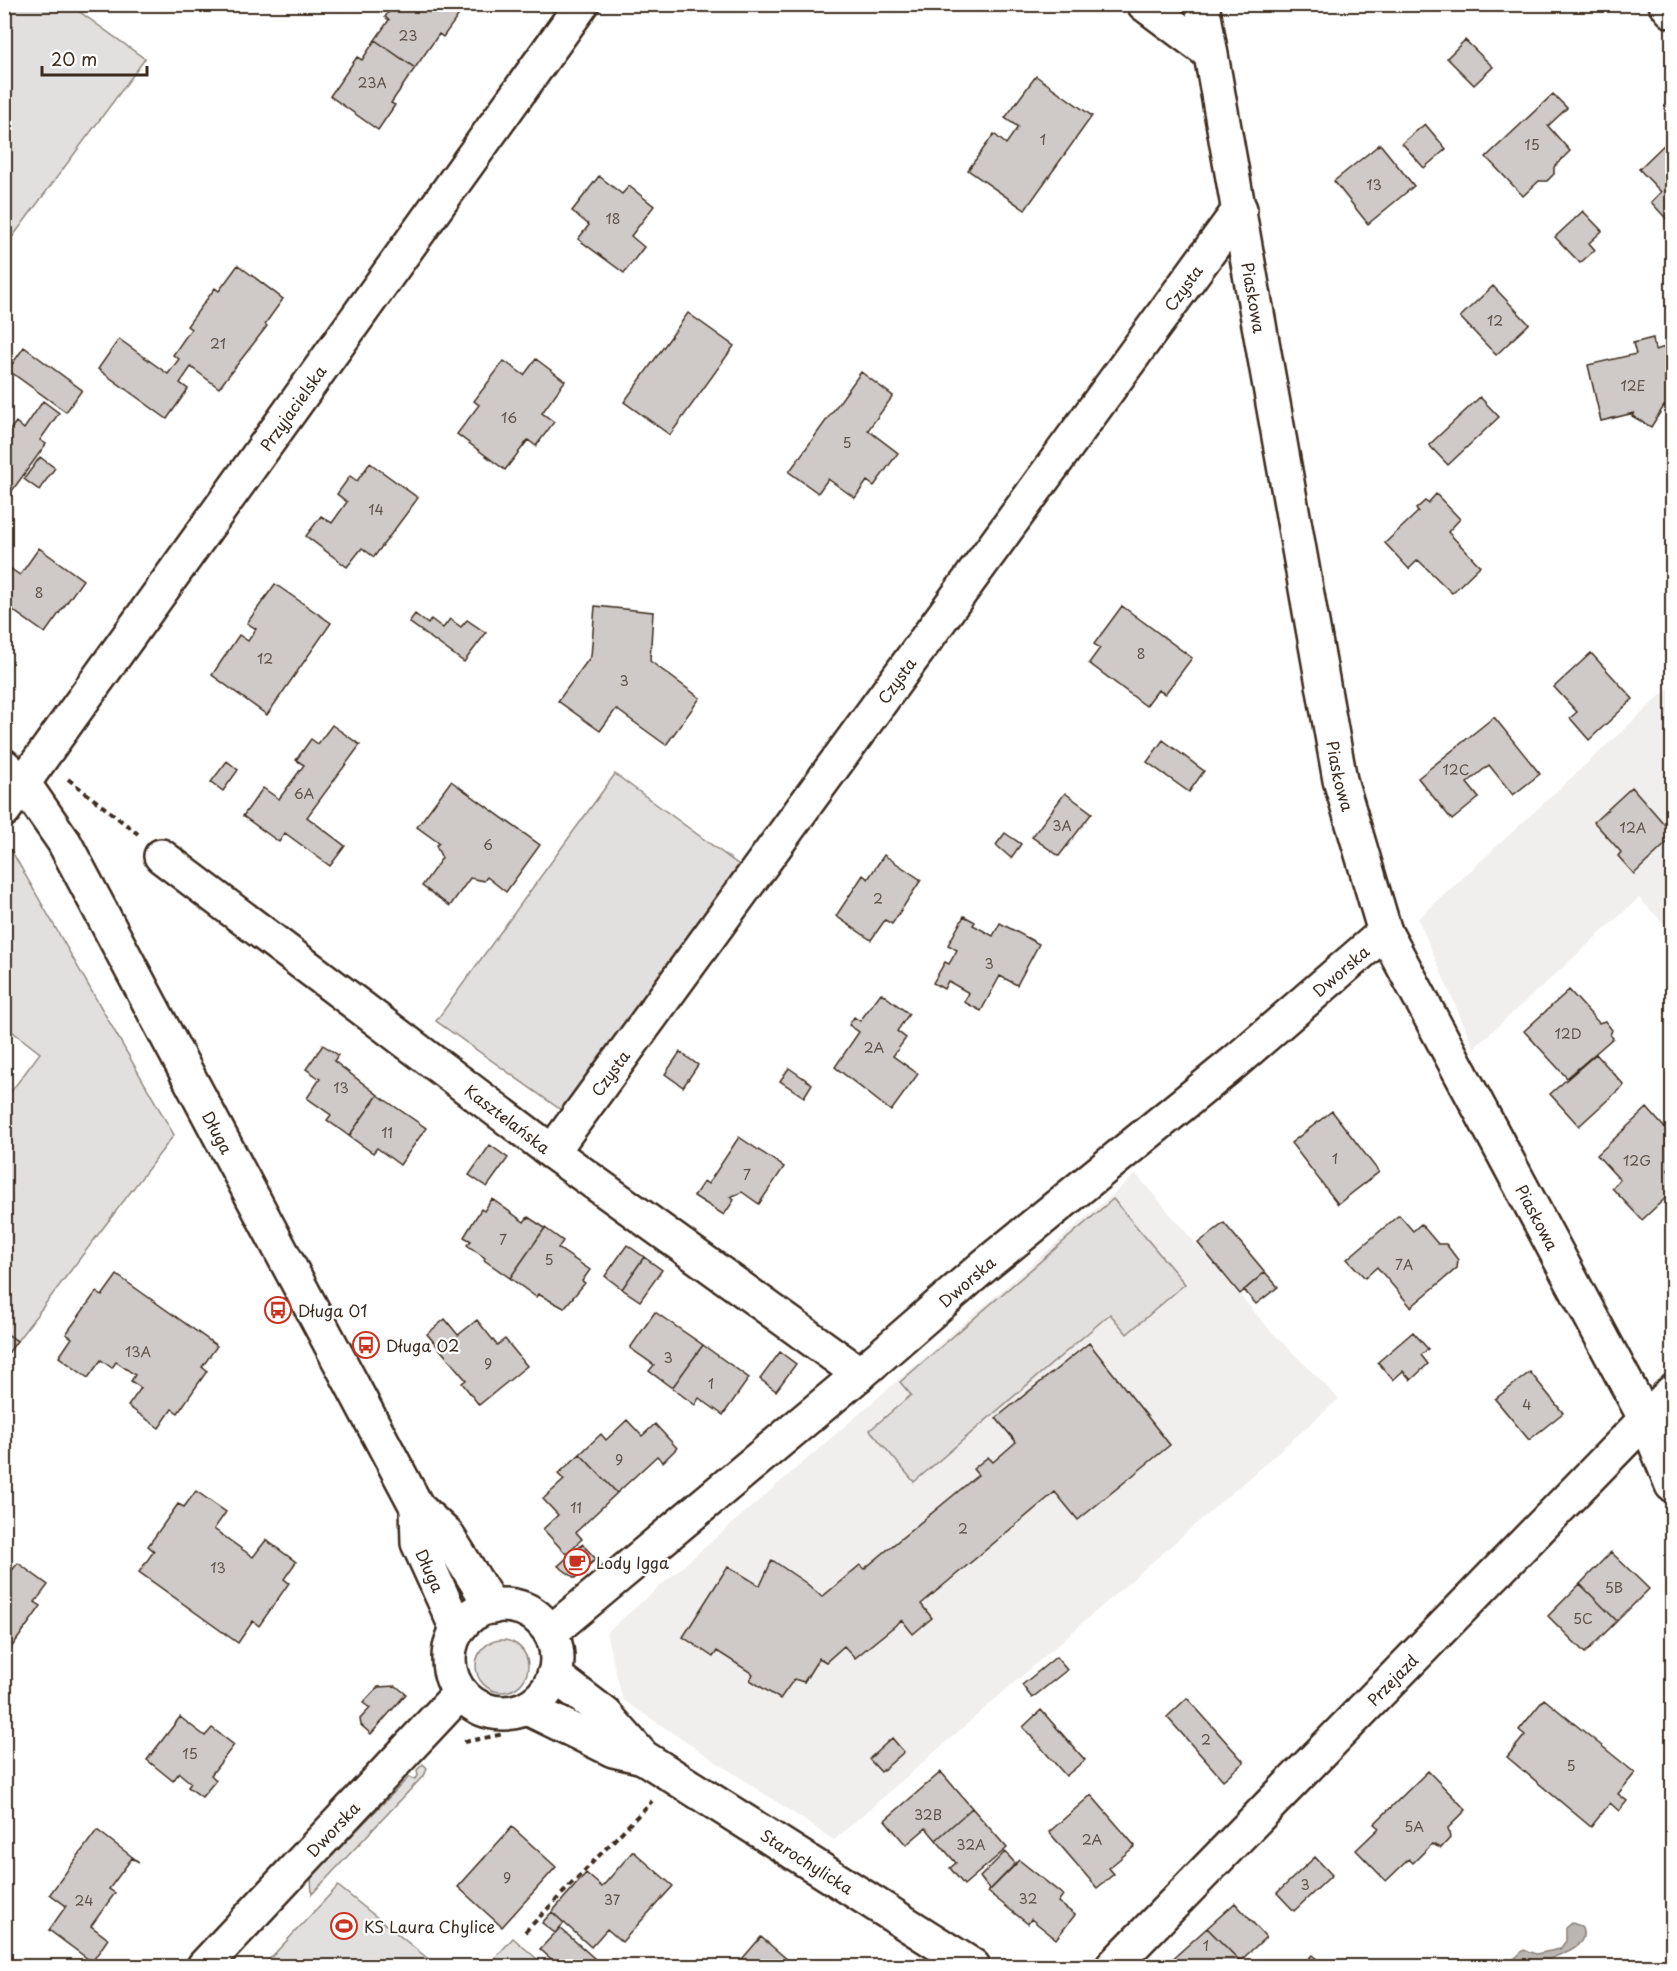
<svg xmlns="http://www.w3.org/2000/svg" width="1677" height="1971" font-family="'Playpen Sans',sans-serif">
<style>
.built{fill:#f1efee}
.green{fill:#e2e0de;stroke:#8e857e;stroke-width:1.5}
.water{fill:#bcb6b3;stroke:#887e77;stroke-width:1.5}
.building{fill:#cfcac7;stroke:#3b2a1e;stroke-width:1.5}
.lines{fill:none;stroke-linecap:round;stroke-linejoin:round}
.minor-casing{stroke:#3b2a1e;stroke-width:38}
.path{stroke:#3b2a1e;stroke-width:4;stroke-dasharray:6 4.5;stroke-linecap:butt}
.minor{stroke:#fff;stroke-width:33}
.labels{text-anchor:middle;dominant-baseline:central;stroke-width:4.5;stroke-linejoin:round;paint-order:stroke}
.number-label{font-size:14px;fill:#605248}
.street-label{font-size:16px;fill:#3b2a1e;stroke:#fff}
.poi-label{font-size:16px;fill:#3b2a1e;stroke:#fff;text-anchor:start}
</style>
<rect width="100%" height="100%" fill="#fff"/>
<filter id="ink" filterUnits="userSpaceOnUse"><feTurbulence type="fractalNoise" baseFrequency=".0167" numOctaves="2"/><feDisplacementMap in="SourceGraphic" scale="12" xChannelSelector="R" yChannelSelector="G"/><feConvolveMatrix kernelMatrix="1 2 1 2 8 2 1 2 1" color-interpolation-filters="sRGB"/></filter>
<g filter="url(#ink)">
<path class="built" d="M1672 685V932L1639 898 1474 1048 1418 919Z
M1136 1174 1269 1329 1339 1399 834 1840 623 1700 606 1633Z"/>
<path class="green" d="M5 4 70 5 145 59 5 247Z
M615 774 739 865 561 1110 436 1021Z
M5 846 11 850 174 1135 17 1341 5 1332 4 1101 40 1053 5 1026Z
M1113 1199 1185 1284 1127 1334 1110 1314 914 1482 870 1430 911 1395 900 1382Z
M476 1666a26 26 0 1 1 52 0a26 26 0 1 1-52 0Z
M423 1764 427 1768 425 1774 312 1894 311 1877 409 1777 415 1779 418 1776 417 1770Z
M338 1886 437 1966H263Z
M513 1938 545 1966H488Z"/>
<path class="water" d="M1572 1923 1581 1926C1594 1951 1547 1955 1538 1966H1506L1524 1950 1536 1954 1560 1949 1566 1941V1928Z"/>
<path class="building" d="M394 4H450L461 12 443 37 439 34 415 68 375 40 389 20 385 17Z
M375 40 415 68 391 103 395 105 378 130 330 96 357 57 362 60Z
M1465 40 1493 67 1474 85 1447 58Z
M1036 76 1092 116 1025 210 968 170 994 134 1006 144 1018 127 1005 118Z
M1553 94 1567 108 1548 126 1570 151 1554 167V174L1547 181H1539L1523 196 1486 157Z
M1425 124 1446 149 1424 168 1402 143Z
M1672 137V223L1671 224 1651 202 1661 192 1639 169Z
M1380 144 1414 186 1368 224 1334 181Z
M599 176 622 194 629 186 654 206 631 236 644 247 624 273 578 239 589 225 572 211Z
M1583 211 1602 231 1589 243 1595 250 1580 263 1555 237Z
M238 265 283 299 265 324 267 326 219 388 191 367 180 383 188 389 167 419 98 369 119 339 168 374 179 359 173 355 191 329 187 326 215 288 219 291Z
M1493 286 1529 324 1496 355 1460 317Z
M688 313 734 346 670 435 624 402Z
M1653 338 1655 350 1672 345V404L1664 406 1651 427 1632 416 1634 413 1601 421 1588 365 1636 354 1633 343Z
M24 347 82 390 66 412 8 370Z
M536 359 565 381 542 413 554 422 536 446 528 440 505 470 457 434 479 405 474 401 504 361 524 375Z
M861 372 893 396 868 430 898 453 874 486 867 481 855 498 828 479 818 493 789 472Z
M1480 397 1499 417 1448 465 1429 445Z
M43 401 59 413 40 440 46 444 9 495 4 491V438L16 422 24 429Z
M40 457 55 468 39 490 24 479Z
M370 463 418 498 374 557 362 548 347 567 306 536 321 516 332 523 347 502 337 494 350 476 357 481Z
M1436 494 1460 519 1448 532 1480 566 1452 593 1418 560 1409 569 1385 543 1418 512 1416 509 1425 501 1428 503Z
M39 548 83 580 45 633 4 604V578L11 569 20 575Z
M275 584 331 623 267 715 212 675 239 635 248 641 256 629 247 623Z
M595 606 653 612 650 661 700 698 666 745 616 709 600 731 558 701 591 656Z
M1122 606 1192 658 1165 694 1158 690 1146 706 1089 663 1100 648 1094 644Z
M415 614 428 624 431 619 443 628 450 619 461 627 467 620 486 633 464 662 409 622Z
M1591 653 1633 699 1589 740 1570 718 1577 712 1554 687Z
M1494 717 1540 774 1513 795 1489 765 1467 783 1479 798 1452 820 1418 778Z
M332 725 360 745 307 817 345 846 330 866 285 833 279 842 243 816 263 788 279 799 304 765 296 760 311 739 318 744Z
M1163 740 1204 771 1189 792 1147 762Z
M227 761 238 770 223 791 211 782Z
M451 781 540 845 506 892 487 877 484 881 470 878 450 906 422 886 442 858 436 846 439 843 417 827Z
M1632 787 1672 833V838L1634 874 1618 856 1621 852 1594 822Z
M1065 793 1092 813 1059 856 1032 837Z
M1005 833 1021 844 1011 858 996 845Z
M884 855 921 880 892 924 885 920 871 940 836 916 863 875 868 879Z
M964 916 975 922 973 925 993 936 1000 923 1039 944 1017 985 1000 976 981 1011 964 1002 969 993 948 981 944 989 933 983 945 962 949 964 957 950 948 945Z
M1569 990 1599 1023 1605 1021 1612 1030 1610 1035 1613 1038 1567 1078 1524 1031Z
M881 993 909 1014 897 1031 906 1038 893 1056 918 1074 891 1111 835 1067 859 1032 849 1025 854 1017 860 1021Z
M323 1045 338 1055 334 1061 378 1095 349 1136 327 1120 331 1115 307 1098 320 1079 306 1069Z
M680 1052 698 1065 683 1087 665 1074Z
M1596 1054 1624 1085 1579 1126 1550 1094Z
M789 1068 812 1084 804 1097 780 1081Z
M378 1095 426 1128 400 1165 377 1148 373 1153 349 1136Z
M1647 1108 1672 1136V1165L1668 1170 1672 1175V1192L1642 1220 1612 1188 1620 1180 1597 1155Z
M1332 1111 1379 1172 1338 1204 1291 1143Z
M739 1137 784 1167 759 1204 742 1192 730 1197 734 1200 724 1215 694 1196 704 1181 708 1184Z
M490 1145 508 1158 487 1187 469 1175Z
M492 1199 524 1222 528 1217 545 1228 510 1278 484 1260 485 1258 467 1245 471 1241 464 1237 481 1209 484 1211Z
M1399 1215 1413 1231 1421 1224 1438 1244H1446L1458 1260 1457 1268 1411 1307 1377 1267 1365 1278 1347 1259Z
M1224 1223 1265 1272 1240 1294 1198 1243Z
M545 1228 563 1241 558 1248 590 1270 582 1281 585 1283 564 1308 538 1294 536 1297 510 1278Z
M627 1245 644 1257 622 1289 605 1276Z
M644 1257 662 1270 640 1301 622 1289Z
M1265 1272 1278 1287 1256 1304 1244 1290Z
M117 1275 217 1346 202 1367 207 1371 178 1413 172 1409 159 1428 128 1406 141 1388 131 1381 135 1375 116 1362 112 1368 101 1360 88 1378 59 1357 72 1338 66 1334 96 1292 102 1296Z
M655 1312 703 1345 672 1388 649 1371 654 1365 630 1348Z
M445 1319 458 1335 477 1320 497 1345 505 1339 527 1366 479 1405 462 1383 466 1380 427 1334Z
M4 1332 17 1341 4 1359Z
M1413 1332 1428 1349 1421 1355 1428 1364 1411 1380 1403 1371 1393 1380 1378 1362Z
M1089 1343 1170 1445 1078 1520 1055 1492 921 1604 932 1618 913 1634 902 1620 855 1658 844 1646 826 1662 819 1658 804 1682 794 1679 780 1699 750 1680 753 1674 717 1651 713 1657 683 1637 728 1566 760 1586 772 1560 806 1583 822 1597 860 1565 864 1569 978 1475 973 1469 988 1457 993 1462 1016 1442 996 1418Z
M703 1345 749 1378 723 1415 699 1398 695 1405 672 1388Z
M780 1352 796 1364 776 1391 760 1379Z
M1530 1372 1563 1413 1529 1440 1495 1399Z
M627 1420 642 1436 655 1424 677 1448 663 1462 657 1456 617 1493 580 1454 601 1434 606 1440Z
M580 1454 617 1493 576 1532 582 1539 566 1554 543 1529 558 1515 543 1499 564 1480 558 1474Z
M196 1491 226 1512 214 1529 253 1557 266 1540 296 1562 284 1579 289 1583 259 1626 253 1621 238 1643 139 1572 154 1551 148 1546 178 1504 184 1507Z
M582 1544 596 1559 575 1578 558 1566Z
M1611 1552 1649 1589 1617 1621 1580 1584Z
M18 1563 48 1585 35 1602 41 1606 11 1648 4 1645V1580Z
M1580 1584 1617 1621 1585 1653 1548 1616Z
M1056 1657 1067 1670 1032 1698 1022 1685Z
M396 1686 406 1694 371 1734 361 1725 360 1719 370 1708 363 1703 378 1687Z
M1187 1698 1244 1762 1223 1780 1167 1717Z
M1544 1699 1635 1773 1618 1794 1627 1801 1619 1811 1610 1803 1591 1827 1507 1757 1525 1735 1519 1730Z
M1041 1710 1085 1760 1066 1776 1023 1727Z
M180 1717 205 1736 212 1728 234 1745 211 1775 216 1780 202 1797 188 1787 191 1783 179 1773 173 1781 147 1760Z
M892 1738 904 1752 881 1772 869 1759Z
M1428 1771 1466 1810 1448 1828 1450 1838 1441 1848 1432 1844 1413 1863 1409 1859 1386 1881 1356 1850 1379 1828 1374 1824Z
M941 1772 972 1808 936 1840 926 1828 906 1845 885 1820Z
M1091 1795 1135 1846 1109 1868 1114 1874 1097 1888 1049 1832Z
M972 1808 1007 1848 964 1885 950 1868 956 1863 936 1840Z
M512 1827 556 1867 502 1927 458 1887Z
M97 1830 139 1862 132 1858 109 1889 115 1893 91 1926 108 1939 92 1962 49 1930 66 1906 50 1894Z
M633 1851 673 1886 622 1942 607 1929 591 1947 552 1912 586 1873 602 1887Z
M1005 1852 1016 1864 990 1890 980 1877Z
M1315 1857 1332 1875 1294 1911 1277 1893Z
M1019 1860 1063 1895 1058 1902 1075 1915 1056 1939 1031 1919 1028 1924 988 1892Z
M1235 1903 1266 1937 1240 1961 1207 1928Z
M552 1912 564 1923 555 1933 542 1923Z
M560 1928 603 1966H559L540 1949Z
M1207 1928 1240 1961 1237 1964 1239 1966H1171L1168 1963Z
M761 1937 795 1966H736Z
M1312 1955 1325 1966H1301Z"/>
<g class="lines">
<defs>
<g id="minor">
<path d="M1144 4 1210 53"/>
<path id="s1" d="M1202 4 1340 780 1385 932 1645 1418 1672 1485"/>
<path d="M1666 4 1672 11"/>
<path id="s2" d="M4 766 24 784 64 842 417 1507 447 1535 492 1607"/>
<path id="s3" d="M4 810 582 4"/>
<path id="s4" d="M161 856 552 1152 860 1374"/>
<path id="s5" d="M552 1152 1240 209"/>
<path id="s6" d="M417 1507 418 1543 457 1629"/>
<circle cx="503" cy="1659" r="54"/>
<path id="s7" d="M551 1632 860 1374 984 1266 1236 1061 1385 932"/>
<path id="s8" d="M554 1675 605 1714 643 1757 973 1966"/>
<path d="M527 1708 613 1750 643 1757"/>
<path id="s9" d="M204 1966 460 1693"/>
<path id="s10" d="M1113 1966 1672 1392"/>
</g>
</defs>
<use href="#minor" class="minor-casing"/>
<path class="path" d="M68 779 138 834
M464 1742 504 1734
M525 1932 652 1801"/>
<use href="#minor" class="minor"/>
</g>
</g>
<defs>
<symbol id="bus-ring" viewBox="-11 -11 22 22"><circle r="9.5" fill="#fff" stroke="#c8321e" stroke-width="1.5"/><path d="M-5-6H5V4H4V6H2V4H-2V6H-4V4H-5ZM-3.5-4V0h7V-4ZM-3.5 1.2v1.5H-2V1.2ZM2 1.2v1.5H3.5V1.2Z" fill="#c8321e"/></symbol>
<symbol id="cafe-ring" viewBox="-11 -11 22 22"><circle r="9.5" fill="#fff" stroke="#c8321e" stroke-width="1.5"/><path d="M-5.5-4.5H6V0H3Q3 3.5 0 3.5H-2.5Q-5.5 3.5-5.5 0ZM3-3.2v2h1.7v-2ZM-6 4.5H4V6H-6Z" fill="#c8321e"/></symbol>
<symbol id="stadium-ring" viewBox="-11 -11 22 22"><circle r="9.5" fill="#fff" stroke="#c8321e" stroke-width="1.5"/><path d="M0-5a6.5 5 0 1 0 0 10a6.5 5 0 1 0 0-10ZM-3.5-1.8h7v3.6h-7Z" fill="#c8321e"/></symbol>
</defs>
<g fill-rule="evenodd">
<use href="#bus-ring" x="263" y="1295" width="30" height="30"/>
<use href="#bus-ring" x="351" y="1330" width="30" height="30"/>
<use href="#cafe-ring" x="562" y="1547" width="30" height="30"/>
<use href="#stadium-ring" x="329" y="1911" width="30" height="30"/>
</g>
<g class="labels">
<g class="number-label">
<text x="408" y="35">23</text>
<text x="372" y="82">23A</text>
<text x="1043" y="139">1</text>
<text x="1532" y="144">15</text>
<text x="1374" y="184">13</text>
<text x="613" y="218">18</text>
<text x="1495" y="320">12</text>
<text x="218" y="343">21</text>
<text x="1633" y="385">12E</text>
<text x="509" y="417">16</text>
<text x="847" y="442">5</text>
<text x="376" y="509">14</text>
<text x="39" y="592">8</text>
<text x="1141" y="653">8</text>
<text x="265" y="658">12</text>
<text x="624" y="680">3</text>
<text x="1456" y="769">12C</text>
<text x="304" y="793">6A</text>
<text x="1062" y="825">3A</text>
<text x="1633" y="827">12A</text>
<text x="488" y="844">6</text>
<text x="878" y="898">2</text>
<text x="989" y="963">3</text>
<text x="1568" y="1033">12D</text>
<text x="874" y="1047">2A</text>
<text x="341" y="1087">13</text>
<text x="387" y="1132">11</text>
<text x="1335" y="1158">1</text>
<text x="1637" y="1160">12G</text>
<text x="747" y="1174">7</text>
<text x="503" y="1239">7</text>
<text x="549" y="1259">5</text>
<text x="1404" y="1264">7A</text>
<text x="138" y="1351">13A</text>
<text x="668" y="1357">3</text>
<text x="488" y="1363">9</text>
<text x="711" y="1383">1</text>
<text x="1527" y="1404">4</text>
<text x="619" y="1459">9</text>
<text x="576" y="1507">11</text>
<text x="963" y="1528">2</text>
<text x="218" y="1567">13</text>
<text x="1614" y="1587">5B</text>
<text x="1583" y="1618">5C</text>
<text x="1206" y="1739">2</text>
<text x="190" y="1753">15</text>
<text x="1571" y="1765">5</text>
<text x="928" y="1814">32B</text>
<text x="1414" y="1826">5A</text>
<text x="1092" y="1839">2A</text>
<text x="971" y="1844">32A</text>
<text x="507" y="1877">9</text>
<text x="1305" y="1884">3</text>
<text x="1028" y="1898">32</text>
<text x="612" y="1899">37</text>
<text x="84" y="1900">24</text>
<text x="1206" y="1945">1</text>
</g>
<g class="street-label">
<text stroke="none"><textPath href="#s5" startOffset="1070">Czysta</textPath></text>
<text stroke="none"><textPath href="#s1" startOffset="298">Piaskowa</textPath></text>
<text stroke="none"><textPath href="#s3" startOffset="495">Przyjacielska</textPath></text>
<text stroke="none"><textPath href="#s5" startOffset="584">Czysta</textPath></text>
<text stroke="none"><textPath href="#s1" startOffset="784">Piaskowa</textPath></text>
<text stroke="none"><textPath href="#s7" startOffset="1030">Dworska</textPath></text>
<text stroke="none"><textPath href="#s5" startOffset="98">Czysta</textPath></text>
<text stroke="none"><textPath href="#s4" startOffset="435">Kasztelańska</textPath></text>
<text stroke="none"><textPath href="#s2" startOffset="426">Długa</textPath></text>
<text stroke="none"><textPath href="#s1" startOffset="1270">Piaskowa</textPath></text>
<text stroke="none"><textPath href="#s7" startOffset="544">Dworska</textPath></text>
<text stroke="none"><textPath href="#s6" startOffset="66">Długa</textPath></text>
<text stroke="none"><textPath href="#s10" startOffset="400">Przejazd</textPath></text>
<text stroke="none"><textPath href="#s9" startOffset="188">Dworska</textPath></text>
<text stroke="none"><textPath href="#s8" startOffset="316">Starochylicka</textPath></text>
</g>
<g class="poi-label">
<text x="298" y="1310">Długa 01</text>
<text x="386" y="1345">Długa 02</text>
<text x="596" y="1562">Lody Igga</text>
<text x="364" y="1926">KS Laura Chylice</text>
</g>
</g>
<rect width="1677" height="1971" fill="none" stroke="#fff" stroke-width="24"/>
<rect x="12" y="12" width="1653" height="1947" fill="none" stroke="#3b2a1e" stroke-width="2" filter="url(#ink)"/>
<path d="M42 66v9h105v-9" fill="none" stroke="#3b2a1e" stroke-width="3"/>
<text x="51" y="66" font-size="18" fill="#3b2a1e" stroke="#ffffff" stroke-width="4.5" paint-order="stroke">20 m</text>
</svg>
